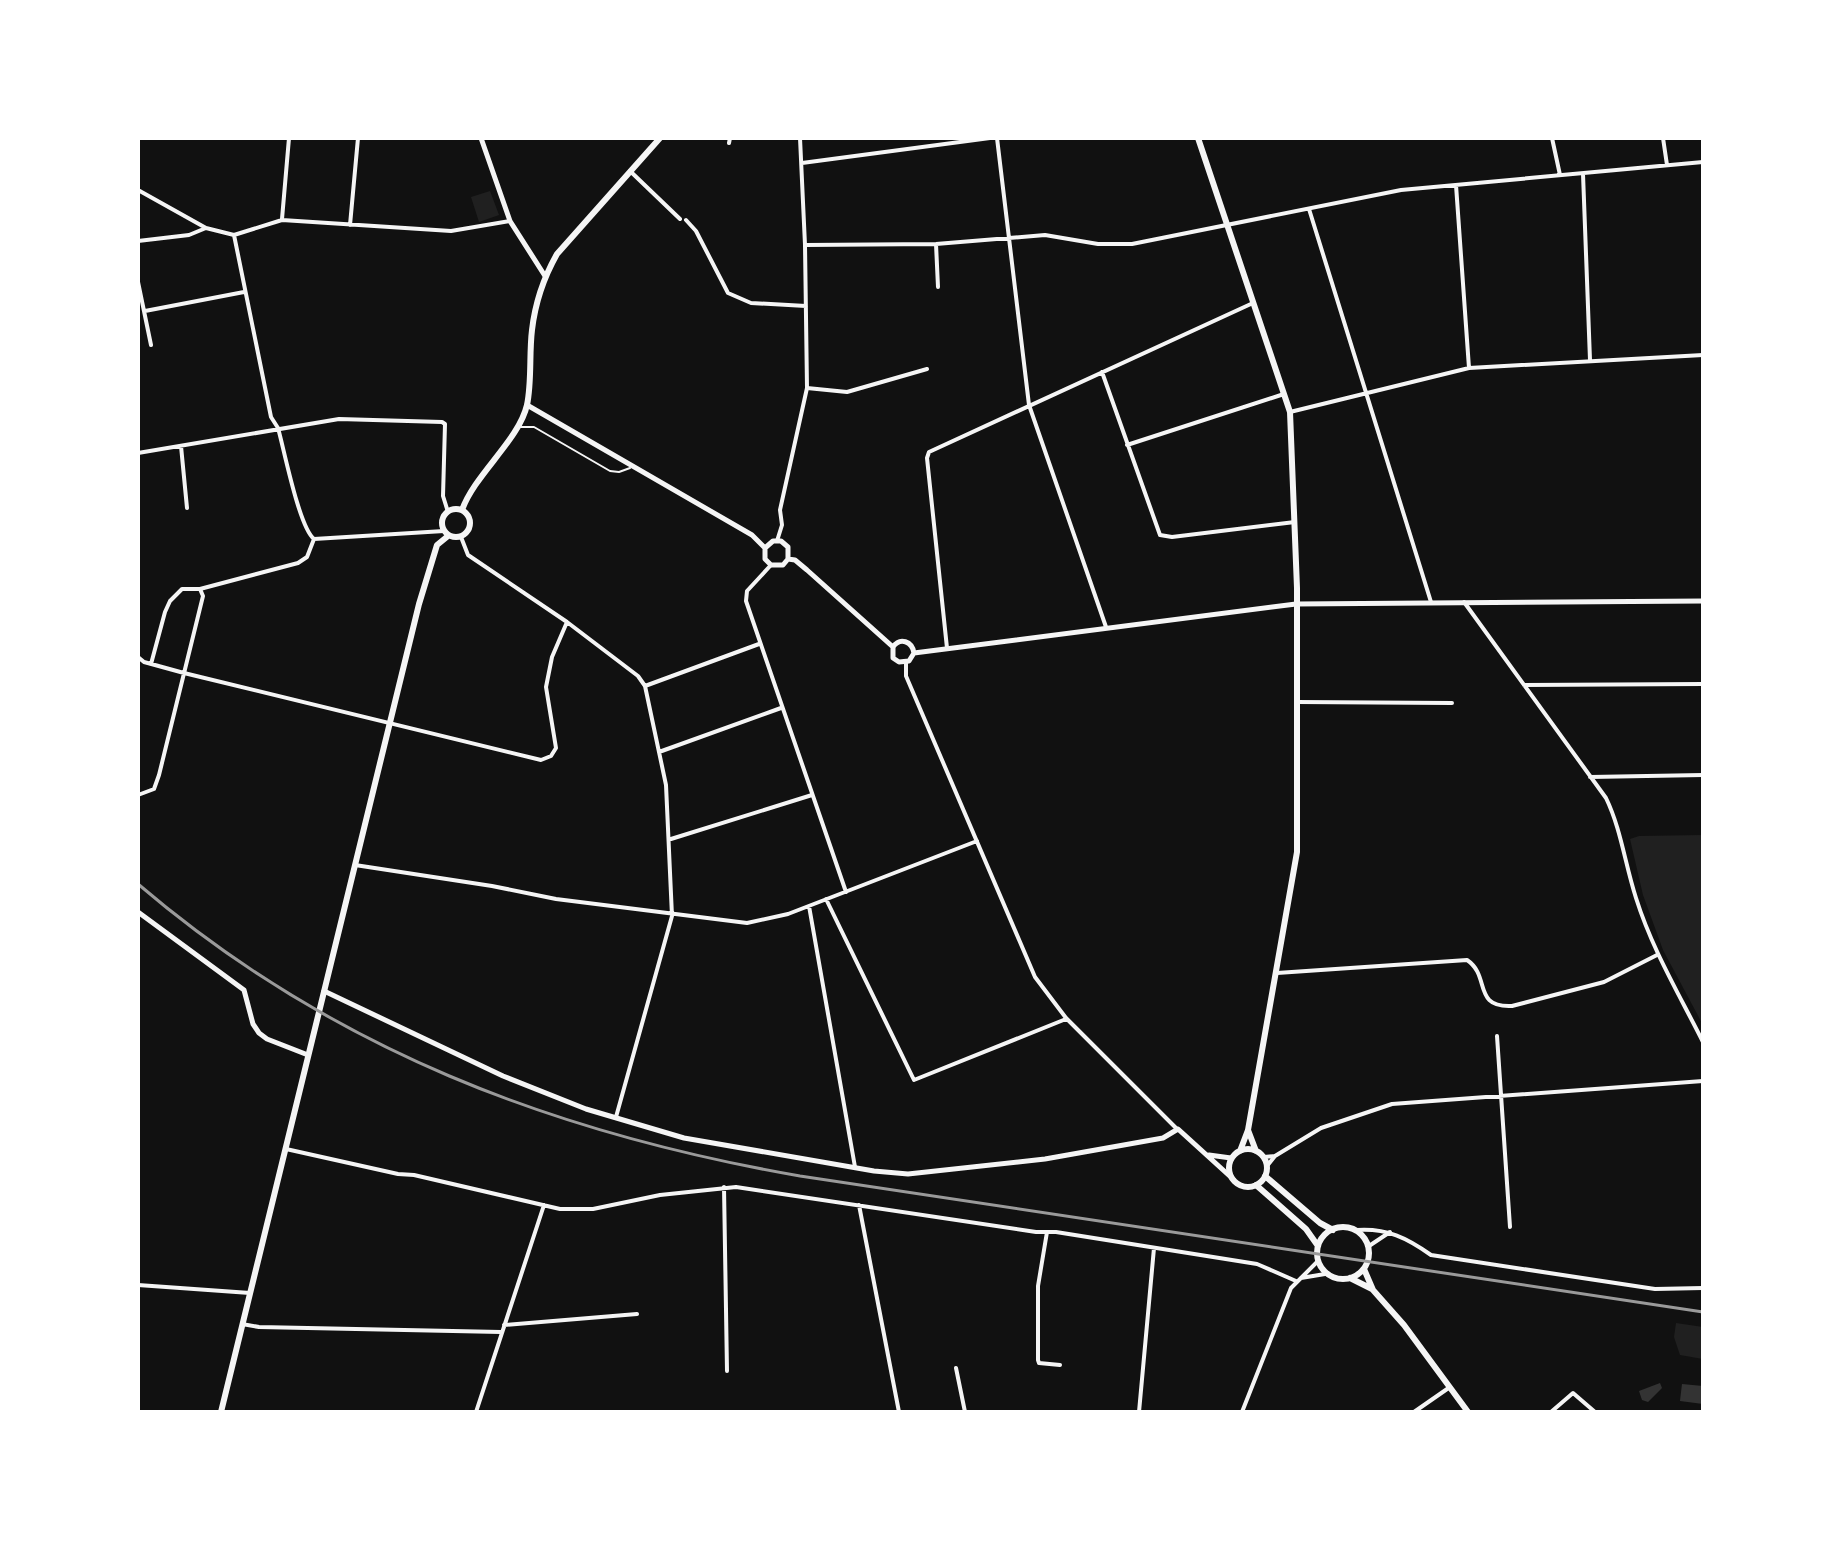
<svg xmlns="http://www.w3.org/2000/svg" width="1841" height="1550" font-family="Commissioner,sans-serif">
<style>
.green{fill:#202020}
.water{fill:#333}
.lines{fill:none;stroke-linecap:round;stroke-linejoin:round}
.service{stroke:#f5f5f5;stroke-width:2}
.minor{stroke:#f5f5f5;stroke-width:4}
.tertiary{stroke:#f5f5f5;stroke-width:5}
.secondary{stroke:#f5f5f5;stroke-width:6}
.rail{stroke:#9a9a9a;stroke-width:3}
</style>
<rect width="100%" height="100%" fill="#111"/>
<path class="green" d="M490 191 499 215 479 222 471 197Z
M1703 835V1025L1663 950 1643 895 1630 839 1639 836Z
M1676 1323 1703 1327V1359L1680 1355 1674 1337Z"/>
<path class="water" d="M1660 1383 1662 1388 1648 1402 1642 1400 1639 1391Z
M1682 1384 1703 1386V1404L1680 1401Z"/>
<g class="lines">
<path class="service" d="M521 427H534L610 471 619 472 630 468"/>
<path class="minor" d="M997 138 1029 405 1106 627
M1552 138 1560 175
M1663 138 1667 165
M729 143 730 138
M802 163 990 138
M630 171 680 219
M1583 174 1590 360
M1456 185 1469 368
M138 190 206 228 234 235 282 220 451 231 510 221
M1309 209 1431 602
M282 219 289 138
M686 220 696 231 728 293 751 303 806 306
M350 225 358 138
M234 235 271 417 278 428C284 449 299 527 314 539
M138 241 189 235 206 228
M936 244 938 287
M805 245 936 244 1045 235 1098 244H1132L1401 190 1703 162
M138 282 151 345
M145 311 244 292
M1102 372 1160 535 1172 537 1295 522
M807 388 847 392 927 369
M1290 412 1469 368 1703 355
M1127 445 1284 394
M181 446 187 508
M138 453 339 419 442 422 445 424 443 496 448 512
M461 537 468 555 567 622 638 676 645 686 666 785 672 916 616 1117
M314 539 444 531
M777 541 782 525 780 510 807 388 805 245 800 138
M771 565 747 591 746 601 846 892
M1464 602 1606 798C1621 829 1625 864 1636 898 1652 949 1679 994 1703 1042
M947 648 927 458 929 452 1253 303
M138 657 144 662 184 673 541 760 551 756 556 748 546 687 552 657 567 622
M906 662V676L1035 977 1066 1018 1177 1129
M151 664 165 612 170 601 182 589H200L298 563 307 557 314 539
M1524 685 1703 684
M645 686 759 644
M1297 702 1452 703
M659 752 781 708
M1590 777 1703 775
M138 795 154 789 159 775 203 596 200 589
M671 839 812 795
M355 865 492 886 556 899 747 923 788 914 977 841
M826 899 914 1080 1066 1019
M809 906 855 1167
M1277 973 1467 960C1491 976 1472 1008 1512 1006L1604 982 1657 955
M1497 1036 1510 1227
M286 1149 398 1174 414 1175 560 1209H593L660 1195 736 1187 1036 1232H1056L1257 1264 1296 1281
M1264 1157 1275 1156
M1267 1166 1275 1156 1321 1128 1392 1104 1703 1081
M724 1187 727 1371
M859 1205 899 1412
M1357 1230C1387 1228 1407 1238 1431 1255L1655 1289 1703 1288
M1047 1232 1038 1286V1360L1039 1363 1060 1365
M1369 1246 1390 1232
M1301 1278 1325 1274
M138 1285 250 1293
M242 1324 259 1327 501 1332
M504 1325 637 1314
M956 1368 965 1412
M476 1412 544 1205
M1139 1412 1154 1248
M1242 1412 1291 1288 1317 1262
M1414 1412 1450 1387
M1551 1412 1573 1393 1595 1412"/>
<path class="tertiary" d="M481 138 510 221 545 276
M527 405 752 535 765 548
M765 548V559L771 565H783L788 559
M765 548 773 541H781L788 547V559
M788 559 795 560 807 570 893 647
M893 647V658L899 662 909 661 914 653
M893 647C900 637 912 641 914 653
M914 653 1296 604 1703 601
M138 912 244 990 253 1024 259 1033 267 1039 308 1055
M324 991 503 1076 586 1109 684 1138 874 1171 908 1174 1045 1159 1163 1138 1178 1129 1233 1179
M1209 1155 1231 1158"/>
<path class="secondary" d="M1198 138 1290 412 1297 588V852L1248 1130 1240 1151
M442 523a14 14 0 1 1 28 0a14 14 0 1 1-28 0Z
M462 510C475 474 519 440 527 405 532 381 529 354 532 330 535 304 544 277 557 254L660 138
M1248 1130 1256 1151
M1229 1168a19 19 0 1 1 38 0a19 19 0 1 1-38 0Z
M1265 1176 1320 1223 1333 1230
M1256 1185 1306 1229 1318 1246
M1317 1253a26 26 0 1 1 52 0a26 26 0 1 1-52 0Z
M1364 1269 1373 1290 1404 1325 1468 1412
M1350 1278 1372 1289
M221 1412 419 604 437 545 448 536"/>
<path class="rail" d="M138 884C331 1049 553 1133 800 1176L1703 1312"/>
</g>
<rect width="1841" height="1550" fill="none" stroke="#ffffff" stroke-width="280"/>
</svg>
